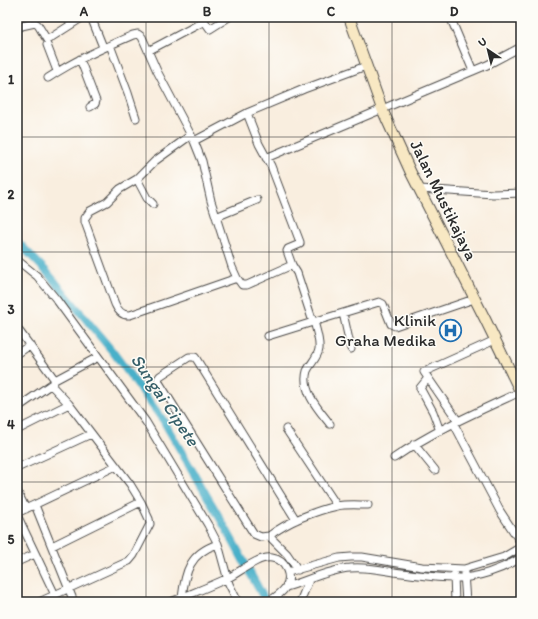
<svg xmlns="http://www.w3.org/2000/svg" width="538" height="619" font-family="Itim,sans-serif">
<style>
.lines{fill:none;stroke-linecap:round;stroke-linejoin:round}
.canal{stroke:#4ab0c9;stroke-width:8}
.minor-casing{stroke:#4a4846;stroke-width:9}
.secondary-casing{stroke:#4a4846;stroke-width:12}
.minor{stroke:#fff;stroke-width:7}
.secondary{stroke:#f8e8c3;stroke-width:10}
.grid{fill:none;stroke:#2b2b2b;stroke-width:1;stroke-opacity:0.55}
.labels{text-anchor:middle;dominant-baseline:central;stroke-width:3;stroke-linejoin:round;paint-order:stroke}
.street-label{font-size:17px;fill:#2b2b2b;stroke:#fdfcf7}
.poi-label{font-size:17px;fill:#2b2b2b;stroke:#fdfcf7;text-anchor:end}
.water-label{font-size:18px;font-style:italic;fill:#37606a;stroke:#fdfcf7}
.neatline{fill:none;stroke:#2b2b2b;stroke-width:1.5}
.grid-label{font-size:13px;text-anchor:middle;font-weight:bold;fill:#2b2b2b}
</style>
<rect width="100%" height="100%" fill="#fdfcf7"/>
<filter id="ink" filterUnits="userSpaceOnUse"><feTurbulence type="fractalNoise" baseFrequency=".025" numOctaves="2"/><feDisplacementMap in="SourceGraphic" scale="8" xChannelSelector="R" yChannelSelector="G"/><feConvolveMatrix kernelMatrix="1 2 1 2 8 2 1 2 1" color-interpolation-filters="sRGB"/></filter>
<filter id="wash" filterUnits="userSpaceOnUse"><feTurbulence type="fractalNoise" baseFrequency=".012" numOctaves="4" result="noise"/><feDisplacementMap in="SourceGraphic" scale="16" xChannelSelector="R" yChannelSelector="G"/><feGaussianBlur stdDeviation="0.9" result="paint"/><feColorMatrix in="noise" values="0 0 0 0 0 0 0 0 0 0 0 0 0 0 0 0 0 1.4 0 .05"/><feComposite in="paint" operator="in"/></filter>
<g filter="url(#wash)">
<rect width="100%" height="100%" fill="#f9eedf"/>
<g class="lines">
<path class="canal" d="M17 241 46 271 113 352 163 420 225 527 266 602"/>
</g>
</g>
<g filter="url(#ink)">
<g class="lines">
<defs>
<path id="minor" d="M91 17 103 47
M451 19 473 71
M17 27 35 23 38 25 47 40 83 17
M47 45 57 71
M110 45 128 93 136 118
M148 51 203 22H205L210 29 229 17
M80 59 96 101 95 104 90 107
M48 78C75 60 103 48 133 35L138 34 142 37 157 71 194 141 202 161 211 201 232 267 237 278 242 285H247L292 265 297 273 313 322 379 302 383 304 391 324 395 326 474 299
M247 113 259 144 271 166 300 242V244L288 249 287 251 292 265
M191 135 155 161 137 179 120 189 107 202 90 211 85 218V222L115 304C118 311 122 316 130 315L237 278
M194 141 247 113 304 89 366 66
M266 158 487 65 521 47
M137 179 147 198 153 204
M420 189 493 194 521 193
M216 217 257 200
M17 260 37 276 56 299 146 422 208 525 218 544 229 584 238 602
M343 313 351 349
M314 321C316 330 320 340 319 349 318 357 310 364 307 371 301 391 319 410 330 424
M17 328 55 380 98 357
M268 336 313 322
M17 354 30 345
M428 378 420 388 433 412 440 431
M17 408 53 383
M458 421 424 372 495 340
M454 424 500 511 521 543
M286 429 337 506
M17 430 69 404
M414 444 435 470
M394 458C433 431 477 412 520 392
M17 468 91 434
M17 491 26 509
M35 505 74 602
M17 513 116 466
M17 515 55 595
M296 520 197 360 195 357H189L160 376 158 379 160 384 254 534 261 537 269 536 287 554 298 570
M269 536C287 522 314 511 337 506 346 504 358 505 368 505
M52 546 141 502
M17 562 35 554
M288 572 339 558 351 557H362L422 567 464 569 504 557 521 547
M464 573 466 602
M454 575 455 602
M286 587C306 581 331 569 350 568 368 566 385 571 402 573 419 575 437 578 454 578 476 579 502 569 521 558
M182 598C185 571 190 553 218 544
M39 602 129 561 134 555 150 524 149 519 141 502 130 484 69 404 51 385
M171 602C190 594 209 587 228 578 240 572 258 556 272 558 286 560 293 577 285 588 281 594 274 598 268 602
M300 602 309 580"/>
<path id="secondary" d="M349 17 382 109 411 173 485 319 521 393"/>
</defs>
<use href="#minor" class="minor-casing"/>
<use href="#secondary" class="secondary-casing"/>
<use href="#minor" class="minor"/>
<use href="#secondary" class="secondary"/>
</g>
</g>
<path class="grid" d="M146 17V602M269 17V602M392 17V602M17 137H521M17 252H521M17 367H521M17 482H521"/>
<defs>
<symbol id="hospital-ring" viewBox="-11 -11 22 22"><circle r="9.5" fill="#fdfcf7" stroke="#1f6fb2" stroke-width="1.5"/><path d="M-5-5h3v3.5h4V-5h3V5h-3V1.5h-4V5h-3Z" fill="#1f6fb2"/></symbol>
</defs>
<g fill-rule="evenodd">
<use href="#hospital-ring" x="438" y="318" width="25" height="25"/>
</g>
<g class="labels">
<g class="street-label">
<text transform="translate(444 200) rotate(64)">Jalan Mustikajaya</text>
</g>
<g class="poi-label">
<text x="436" y="320">Klinik<tspan x="436" dy="20">Graha Medika</tspan></text>
</g>
<g class="water-label">
<text transform="translate(165 400) rotate(56)">Sungai Cipete</text>
</g>
</g>
<rect width="538" height="619" fill="none" stroke="#fdfcf7" stroke-width="44"/>
<g transform="translate(488 50) rotate(325)" stroke="#fdfcf7" stroke-width="3" paint-order="stroke">
<path d="M0-3L7 15L0 10L-7 15Z" fill="#2b2b2b"/>
<text y="-6" font-size="11" font-weight="bold" text-anchor="middle" fill="#2b2b2b">U</text>
</g>
<rect x="22" y="22" width="494" height="575" class="neatline"/>
<g class="grid-label">
<text x="84" y="16">A</text>
<text x="207" y="16">B</text>
<text x="331" y="16">C</text>
<text x="454" y="16">D</text>
<text x="11" y="84">1</text>
<text x="11" y="199">2</text>
<text x="11" y="314">3</text>
<text x="11" y="429">4</text>
<text x="11" y="544">5</text>
</g>
</svg>
